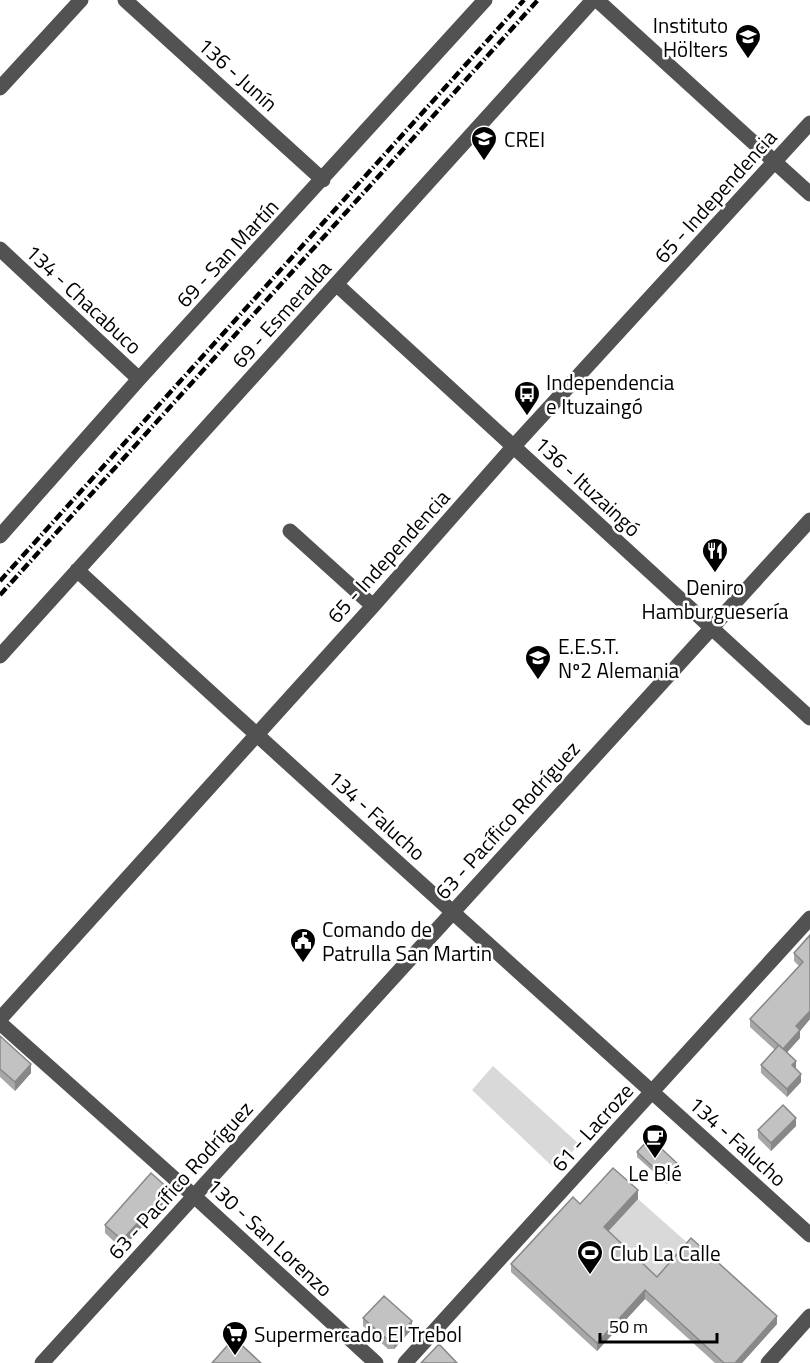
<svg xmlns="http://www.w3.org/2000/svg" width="810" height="1363" font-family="'Titillium Web',sans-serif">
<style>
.green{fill:#d9d9d9}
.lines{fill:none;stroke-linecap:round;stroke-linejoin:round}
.minor{stroke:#525252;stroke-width:15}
.rail{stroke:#000;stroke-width:4.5;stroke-dasharray:9 3 1.5 3;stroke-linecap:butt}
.wall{fill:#a7a7a7}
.shaded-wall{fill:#888}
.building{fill:#c2c2c2;stroke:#888;stroke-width:1.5}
.labels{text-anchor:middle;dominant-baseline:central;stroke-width:5;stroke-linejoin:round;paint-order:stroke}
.poi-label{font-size:21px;fill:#000;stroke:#fff;text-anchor:start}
.street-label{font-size:21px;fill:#000;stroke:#fff}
</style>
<rect width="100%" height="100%" fill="#fff"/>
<path class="green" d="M493 1066 579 1144 556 1170 472 1090Z
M638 1199 691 1246 597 1351 511 1272 573 1205 604 1235Z"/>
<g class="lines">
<path class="minor" d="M125 0 323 180
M597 0 810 194
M0 88 81 0
M0 249 139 379
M336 284 810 718
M290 531 373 606
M0 536 139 379 485 0
M77 570C319 794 566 1013 810 1235
M0 656 593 0
M0 1019 373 606 514 446 810 123
M0 1023 194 1196 376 1363
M42 1363 810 520
M405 1363 810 918
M768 1363 810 1316"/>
<path class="rail" d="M0 581 524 0
M0 595 538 0"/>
</g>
<path class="wall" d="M810 935V1019L800 1031V1038L787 1052 796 1069 801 1082 787 1097 761 1073V1065L775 1050 750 1027V1019L799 966 794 961V953Z
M0 1036 31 1073 15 1091 0 1077Z
M796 1126 771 1151 758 1138V1130Z
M637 1152 680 1170 667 1184 637 1157Z
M169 1197 122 1249 105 1233V1225Z
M638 1199 608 1231 657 1277 777 1324 742 1363H715L645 1299 597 1351 511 1272V1264L580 1204Z
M363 1318 412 1329 394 1349H388L363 1326Z"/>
<path class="shaded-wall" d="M810 1011V1019L800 1031V1038L783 1057V1049L796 1026Z
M796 1061V1069L792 1065Z
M31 1064V1073L15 1091V1082Z
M801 1074V1082L787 1097V1089Z
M796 1118V1126L771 1151V1143Z
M680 1166V1170L667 1184V1180Z
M169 1189V1197L122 1249V1240Z
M638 1190V1199L604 1236V1227Z
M645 1290V1299L597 1351V1343Z
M777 1316V1324L742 1363H735Z
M412 1321V1329L394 1349V1340Z"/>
<path class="building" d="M810 935V1011L796 1026 800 1030 783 1049 750 1019 803 962 794 953Z
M0 1036 31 1064 15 1082 0 1069Z
M779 1045 796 1061 792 1065 801 1074 787 1089 761 1065Z
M783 1105 796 1118 771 1143 758 1130Z
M650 1138 680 1166 667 1180 637 1152Z
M613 1168 638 1190 604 1227 657 1277 691 1238 777 1316 735 1363H724L645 1290 597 1343 511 1264 573 1197 580 1204Z
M151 1173 169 1189 122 1240 105 1225Z
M384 1296 412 1321 394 1340H388L363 1318Z
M234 1338 261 1363H212Z
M439 1344 457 1363H421Z"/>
<defs>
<symbol id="school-pin" viewBox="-11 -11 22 30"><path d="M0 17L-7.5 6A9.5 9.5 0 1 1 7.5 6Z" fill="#000" stroke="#fff"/><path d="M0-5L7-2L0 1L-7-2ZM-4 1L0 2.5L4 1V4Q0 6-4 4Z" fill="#fff"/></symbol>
<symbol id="bus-pin" viewBox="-11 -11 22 30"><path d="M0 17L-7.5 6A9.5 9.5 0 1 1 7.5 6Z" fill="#000" stroke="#fff"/><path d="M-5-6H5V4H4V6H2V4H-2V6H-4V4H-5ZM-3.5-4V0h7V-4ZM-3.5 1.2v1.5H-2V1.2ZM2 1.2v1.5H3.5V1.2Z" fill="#fff"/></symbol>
<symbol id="restaurant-pin" viewBox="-11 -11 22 30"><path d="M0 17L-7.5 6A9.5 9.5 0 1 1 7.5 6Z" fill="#000" stroke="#fff"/><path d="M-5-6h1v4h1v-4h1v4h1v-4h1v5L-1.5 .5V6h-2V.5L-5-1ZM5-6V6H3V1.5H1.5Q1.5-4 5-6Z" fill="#fff"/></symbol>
<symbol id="civic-pin" viewBox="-11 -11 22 30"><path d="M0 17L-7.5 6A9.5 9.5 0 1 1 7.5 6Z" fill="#000" stroke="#fff"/><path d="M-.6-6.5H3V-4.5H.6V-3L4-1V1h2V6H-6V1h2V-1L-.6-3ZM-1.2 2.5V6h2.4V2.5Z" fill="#fff"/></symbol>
<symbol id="cafe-pin" viewBox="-11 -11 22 30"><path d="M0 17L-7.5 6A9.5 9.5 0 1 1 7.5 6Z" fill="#000" stroke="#fff"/><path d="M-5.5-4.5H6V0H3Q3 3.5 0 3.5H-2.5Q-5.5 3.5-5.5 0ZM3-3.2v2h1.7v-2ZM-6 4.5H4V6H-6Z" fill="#fff"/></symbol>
<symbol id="stadium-pin" viewBox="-11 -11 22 30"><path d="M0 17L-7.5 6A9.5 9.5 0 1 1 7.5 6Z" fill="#000" stroke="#fff"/><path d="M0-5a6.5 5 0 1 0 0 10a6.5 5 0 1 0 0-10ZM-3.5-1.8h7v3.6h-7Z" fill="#fff"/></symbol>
<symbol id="supermarket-pin" viewBox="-11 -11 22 30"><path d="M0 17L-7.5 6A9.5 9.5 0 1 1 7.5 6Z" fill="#000" stroke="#fff"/><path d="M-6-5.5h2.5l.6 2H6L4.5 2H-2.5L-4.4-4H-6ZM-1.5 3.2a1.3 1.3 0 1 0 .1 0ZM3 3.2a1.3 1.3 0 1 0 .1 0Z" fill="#fff"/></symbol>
</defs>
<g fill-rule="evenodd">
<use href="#school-pin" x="733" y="22" width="30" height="40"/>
<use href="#school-pin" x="469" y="124" width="30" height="40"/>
<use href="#bus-pin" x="512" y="379" width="30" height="40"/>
<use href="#restaurant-pin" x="700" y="536" width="30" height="40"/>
<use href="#school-pin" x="523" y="643" width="30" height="40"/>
<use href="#civic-pin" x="288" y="926" width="30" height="40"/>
<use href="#cafe-pin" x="640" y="1122" width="30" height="40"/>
<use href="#stadium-pin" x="575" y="1238" width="30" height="40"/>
<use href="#supermarket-pin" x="220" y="1319" width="30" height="40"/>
</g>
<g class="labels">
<g class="poi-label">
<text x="728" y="25" text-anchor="end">Instituto<tspan x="728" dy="24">Hölters</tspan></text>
<text x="504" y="139">CREI</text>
<text x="546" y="382">Independencia<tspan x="546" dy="24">e Ituzaingó</tspan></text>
<text x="715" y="587" text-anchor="middle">Deniro<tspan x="715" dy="24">Hamburguesería</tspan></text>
<text x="558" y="646">E.E.S.T.<tspan x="558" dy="24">Nº2 Alemania</tspan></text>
<text x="322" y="929">Comando de<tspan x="322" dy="24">Patrulla San Martin</tspan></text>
<text x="655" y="1173" text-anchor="middle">Le Blé</text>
<text x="610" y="1253">Club La Calle</text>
<text x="254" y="1334">Supermercado El Trebol</text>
</g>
<g class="street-label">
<text transform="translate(238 74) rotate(42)">136 - Junín</text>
<text transform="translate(715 196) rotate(-48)">65 - Independencia</text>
<text transform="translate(227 253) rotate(-47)">69 - San Martín</text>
<text transform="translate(84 299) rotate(43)">134 - Chacabuco</text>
<text transform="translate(281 314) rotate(-48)">69 - Esmeralda</text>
<text transform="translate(588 486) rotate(43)">136 - Ituzaingó</text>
<text transform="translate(388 556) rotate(-48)">65 - Independencia</text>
<text transform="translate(377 815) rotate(42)">134 - Falucho</text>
<text transform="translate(507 820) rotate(-48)">63 - Pacífico Rodríguez</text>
<text transform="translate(592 1127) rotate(-48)">61 - Lacroze</text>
<text transform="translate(738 1141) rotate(42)">134 - Falucho</text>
<text transform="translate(180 1180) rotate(-48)">63 - Pacífico Rodríguez</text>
<text transform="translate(270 1237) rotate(43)">130 - San Lorenzo</text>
</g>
</g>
<path d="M600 1333v9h117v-9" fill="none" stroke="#000000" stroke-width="3"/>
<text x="609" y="1333" font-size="18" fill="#000000" stroke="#ffffff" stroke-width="4.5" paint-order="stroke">50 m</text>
</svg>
